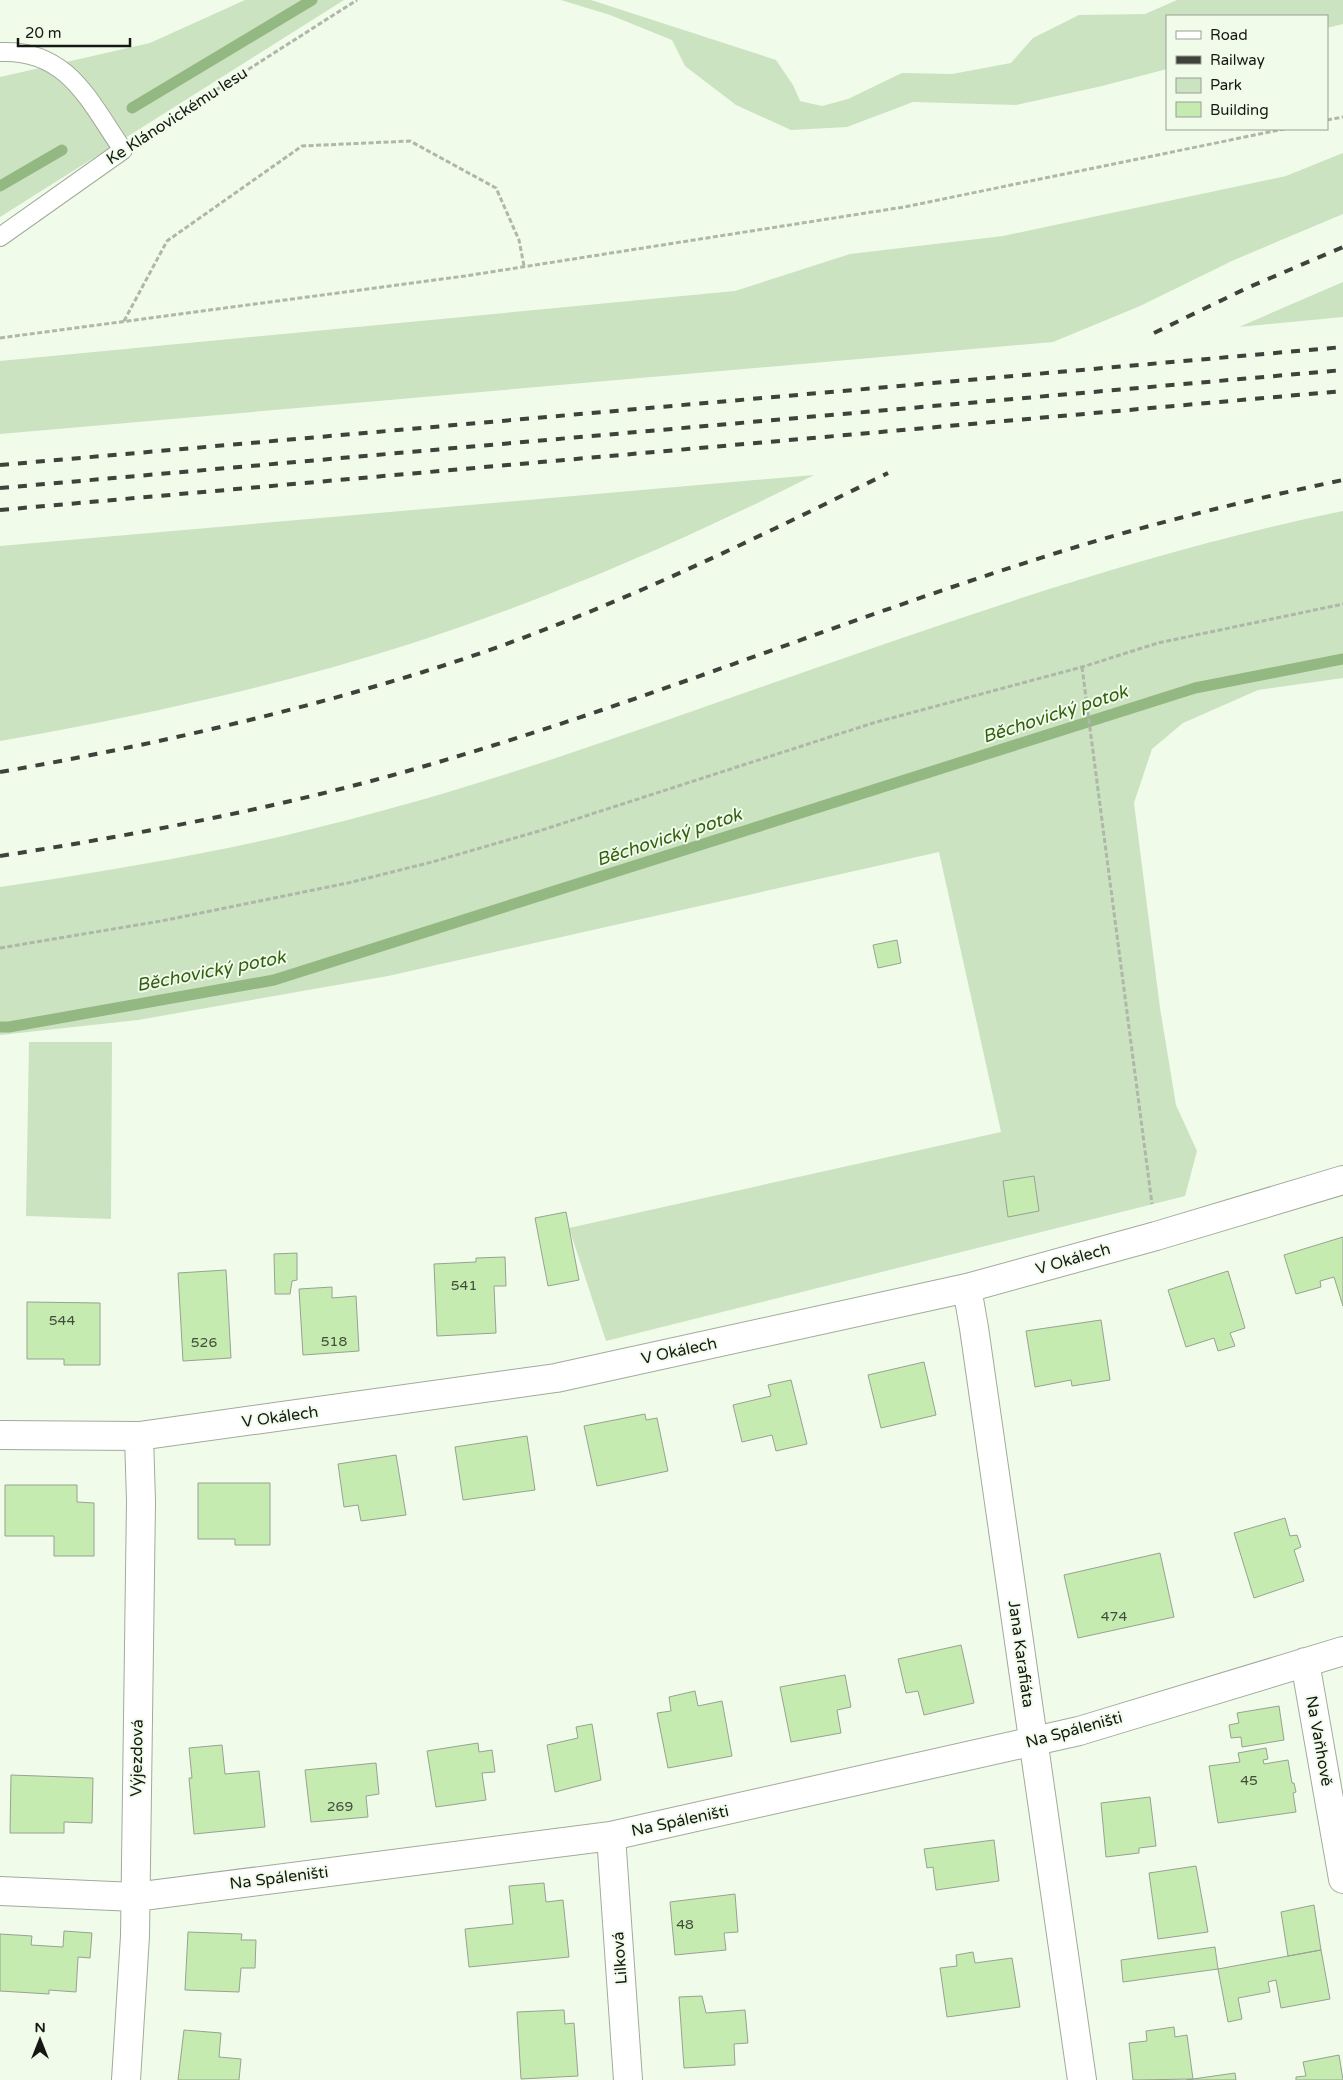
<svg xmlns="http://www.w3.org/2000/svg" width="1343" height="2080" font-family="'Varela Round',sans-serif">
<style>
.green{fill:#cbe3c0}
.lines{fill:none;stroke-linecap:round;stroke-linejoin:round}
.stream{stroke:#94b881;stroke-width:11}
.building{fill:#c5ebb1;stroke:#98a293}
.lane-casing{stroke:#a1ab9b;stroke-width:20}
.street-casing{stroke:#a1ab9b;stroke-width:30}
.path{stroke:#aeb7a9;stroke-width:3;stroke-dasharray:5 2.5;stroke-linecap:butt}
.lane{stroke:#fff;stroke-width:18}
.street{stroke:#fff;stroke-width:28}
.rail{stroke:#3e423b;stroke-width:4;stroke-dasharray:9 9;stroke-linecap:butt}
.labels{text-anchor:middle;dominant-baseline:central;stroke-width:4;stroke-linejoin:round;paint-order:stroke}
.number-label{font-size:14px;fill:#414d3a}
.street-label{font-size:16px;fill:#151813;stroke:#f0fbea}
.water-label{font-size:18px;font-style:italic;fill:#335f10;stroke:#f0fbea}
</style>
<rect width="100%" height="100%" fill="#f0fbea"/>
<path class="green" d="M245 0H344L0 217V77L150 43Z
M561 0H591L776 60 793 85 800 101 822 106 848 99 902 73 952 74 1011 63 1033 38 1079 15 1145 14 1177 0H1343V24L1327 28V16H1167V69L1102 86 1016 105 913 102 847 127 791 130 736 105 685 66 672 40 610 15Z
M1343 153V214L1234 260 1140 306 1053 342 0 434V361L735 291 850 254 1003 236 1286 176Z
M1343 282V317L1239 327Z
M814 475C685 540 553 597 416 642 280 686 140 716 0 741V546Z
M1343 511V678L1258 690 1183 723 1152 749 1134 803 1160 1008 1176 1105 1197 1151 1185 1196 606 1341 569 1228 1001 1132 939 852 388 976 138 1020 0 1035V887C76 876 153 863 228 848 338 825 447 794 553 759 815 672 1072 567 1343 511Z
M29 1042H112L111 1219 26 1216Z"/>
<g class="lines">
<path class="stream" d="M132 108 312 0
M0 186 62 150
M0 1027H9L274 980 1195 688 1343 659"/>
</g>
<path class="building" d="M897 940 901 963 878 968 873 945Z
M1034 1176 1039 1211 1008 1217 1003 1181Z
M566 1212 579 1280 548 1286 535 1218Z
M1343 1237V1306L1334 1277 1320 1281 1321 1287 1296 1294 1284 1255Z
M297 1253V1280L292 1281 290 1294H275L274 1254Z
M505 1257 506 1286H494L496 1333 437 1336 434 1264 476 1262V1258Z
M226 1270 231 1358 183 1361 178 1273Z
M1228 1271 1245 1328 1230 1333 1235 1346 1218 1351 1214 1338 1186 1347 1168 1290Z
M332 1287V1298L356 1296 359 1351 303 1355 299 1289Z
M27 1302 100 1303V1365H64V1359H27Z
M1101 1320 1110 1380 1072 1386 1071 1380 1035 1387 1026 1331Z
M924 1362 936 1415 881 1428 868 1375Z
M791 1380 807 1444 776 1451 772 1435 742 1442 733 1405 771 1396 768 1385Z
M645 1414 646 1420 657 1418 668 1471 597 1486 584 1426Z
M527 1436 535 1490 463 1500 455 1447Z
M396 1455 406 1515 361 1521 358 1505 344 1507 338 1464Z
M198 1483H270V1545H235V1539H198Z
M5 1485H77V1502L94 1503V1556H54V1536H5Z
M1285 1518 1290 1536 1297 1535 1301 1547 1294 1550 1304 1581 1254 1598 1234 1533Z
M1160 1553 1174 1617 1078 1638 1064 1575Z
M961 1645 974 1703 924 1715 918 1691 906 1693 898 1659Z
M845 1675 851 1707 837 1710 841 1733 791 1742 780 1687Z
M695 1691 698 1706 722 1701 732 1756 668 1768 657 1713 671 1711 669 1697Z
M1279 1706 1284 1740 1242 1747 1241 1737 1231 1738 1229 1725 1239 1723 1237 1713Z
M592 1724 601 1780 555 1792 547 1745 578 1738 576 1727Z
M478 1743 479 1752 492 1750 495 1772 482 1773 486 1800 436 1807 427 1751Z
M222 1745 225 1774 259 1771 265 1827 194 1834 189 1778H192L189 1748Z
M1266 1748 1268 1759 1263 1760 1264 1764 1288 1760 1292 1783H1294L1296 1792 1293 1793 1296 1812 1218 1823 1209 1766 1240 1762 1238 1753Z
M376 1763 379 1794 366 1796 368 1817 311 1822 305 1770Z
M11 1775 93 1778 92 1823 64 1822V1833H10Z
M1150 1797 1156 1846 1139 1848V1853L1106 1857 1101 1803Z
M994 1840 999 1881 936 1890 933 1867 927 1868 924 1849Z
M1196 1866 1208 1932 1158 1939 1149 1873Z
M544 1883 546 1902 563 1900 569 1957 469 1967 465 1929 513 1924 509 1886Z
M735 1894 738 1932 724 1933 726 1950 675 1955 670 1902Z
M1314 1905 1321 1950 1288 1956 1281 1912Z
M64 1931 92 1933 90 1958 78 1957 76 1992 49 1990V1994L0 1991V1934L32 1936 31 1945 63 1947Z
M188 1932 242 1934 241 1940H256L255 1968H241L239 1992 185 1990Z
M1215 1947 1218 1969 1123 1982 1121 1960Z
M1321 1950 1330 1999 1281 2008 1276 1980 1268 1982 1270 1992 1238 1998 1242 2019 1228 2022 1218 1969Z
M973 1952 975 1963 1012 1958 1020 2007 947 2017 940 1968 957 1966 956 1955Z
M702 1996 706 2013 745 2010 748 2043 734 2044 735 2065 684 2068 679 1997Z
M564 2010 565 2024 574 2023 578 2076 521 2079 517 2012Z
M1174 2027 1175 2037 1187 2035 1193 2079 1133 2080 1129 2043 1147 2041 1146 2031Z
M184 2030 221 2033 219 2057 241 2059 239 2080H178Z
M1339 2055 1343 2080H1296V2077L1306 2076 1303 2062Z
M1235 2073 1236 2080H1186Z"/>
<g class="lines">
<defs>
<path id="lane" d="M0 52C68 49 89 101 123 150L0 237"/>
<path id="street" d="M967 1288 974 1328 1082 2080
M0 1435 139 1436 556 1378 967 1288 1156 1236 1343 1180
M1305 1662 1343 1879
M611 1836 628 2080
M0 1891 135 1897 611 1836 1079 1731 1343 1651
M126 2080 135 1936 141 1501 139 1436"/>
</defs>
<use href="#lane" class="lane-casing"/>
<use href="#street" class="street-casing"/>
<path class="path" d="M1327 120 1343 117
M147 134 357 0
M124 321 167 241 302 146 410 141 496 188 519 240 524 266
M0 338 465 276 904 207 1284 129
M1082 667 1152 1204
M0 948 161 921 348 883 432 862 539 831 873 723 1082 667 1158 643 1343 604"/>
<use href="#lane" class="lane"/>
<use href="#street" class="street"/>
<path class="rail" d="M1154 333 1247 288 1343 247
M0 465 1343 347
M0 488 1343 370
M0 510 1343 391
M0 772C143 747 284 715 423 672 585 622 737 548 888 473
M0 856C153 832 304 803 452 758 647 700 837 623 1031 561 1133 528 1238 502 1343 480"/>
</g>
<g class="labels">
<g class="number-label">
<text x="464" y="1285">541</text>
<text x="62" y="1320">544</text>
<text x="334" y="1341">518</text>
<text x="204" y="1342">526</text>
<text x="1114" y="1616">474</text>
<text x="1249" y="1780">45</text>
<text x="340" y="1806">269</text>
<text x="685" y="1924">48</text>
</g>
<g class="street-label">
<text transform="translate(177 116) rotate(-33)">Ke Klánovickému lesu</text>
<text transform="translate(1073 1259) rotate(-16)">V Okálech</text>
<text transform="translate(679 1351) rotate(-12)">V Okálech</text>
<text transform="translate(280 1417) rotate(-8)">V Okálech</text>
<text transform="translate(1021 1654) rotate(82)">Jana Karafiáta</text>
<text transform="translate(1074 1730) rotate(-15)">Na Spáleništi</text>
<text transform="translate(1319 1741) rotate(80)">Na Vaňhově</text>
<text transform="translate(137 1758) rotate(-89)">Výjezdová</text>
<text transform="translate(680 1821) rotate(-12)">Na Spáleništi</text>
<text transform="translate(279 1878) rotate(-7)">Na Spáleništi</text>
<text transform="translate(620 1958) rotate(-94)">Lilková</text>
</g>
<g class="water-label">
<text transform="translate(1055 714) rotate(-18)">Běchovický potok</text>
<text transform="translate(669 837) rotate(-18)">Běchovický potok</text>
<text transform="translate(211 971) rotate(-11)">Běchovický potok</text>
</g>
</g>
<rect x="1166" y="15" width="162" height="115" fill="#f0fbea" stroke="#98a094"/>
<rect x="1176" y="31" width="25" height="8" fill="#ffffff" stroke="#98a094"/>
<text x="1210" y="40" font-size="15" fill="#151813">Road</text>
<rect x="1176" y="56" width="25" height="8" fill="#3e423b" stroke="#98a094"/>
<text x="1210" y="65" font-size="15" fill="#151813">Railway</text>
<rect x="1176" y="78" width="25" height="15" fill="#cbe3c0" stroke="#98a094"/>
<text x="1210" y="90" font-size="15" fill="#151813">Park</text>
<rect x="1176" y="102" width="25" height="15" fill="#c5ebb1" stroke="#98a094"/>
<text x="1210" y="115" font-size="15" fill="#151813">Building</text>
<g transform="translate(40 2040)" stroke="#f0fbea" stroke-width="4" paint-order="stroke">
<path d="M0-4L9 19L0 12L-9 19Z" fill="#151813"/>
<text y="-8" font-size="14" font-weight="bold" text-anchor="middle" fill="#151813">N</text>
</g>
<path d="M18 38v8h112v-8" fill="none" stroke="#151813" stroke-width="2.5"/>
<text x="25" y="38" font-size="15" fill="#151813" stroke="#f0fbea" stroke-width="4" paint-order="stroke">20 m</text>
</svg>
